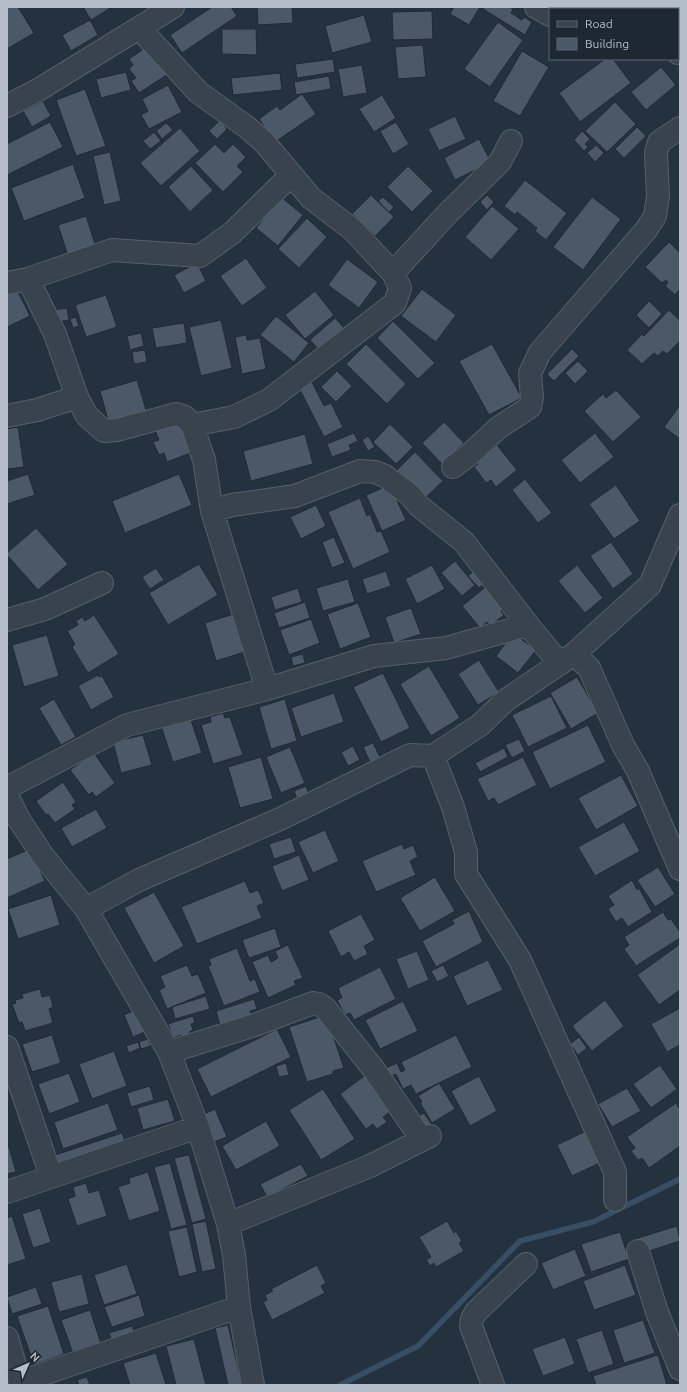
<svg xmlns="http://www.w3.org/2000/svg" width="687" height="1392" font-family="Ubuntu,sans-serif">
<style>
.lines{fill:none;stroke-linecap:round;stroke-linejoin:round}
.stream{stroke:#384e65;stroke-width:5.5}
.building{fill:#4a5867;stroke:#1f2a35}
.minor-casing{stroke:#56606c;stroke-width:24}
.minor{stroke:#38434e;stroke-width:22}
</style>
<rect width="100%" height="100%" fill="#24313e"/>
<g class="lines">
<path class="stream" d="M340 1385 418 1346 520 1241 593 1222 680 1179"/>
</g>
<path class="building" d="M7 7H18L34 33 7 49Z
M83 7H112L91 20Z
M212 7H231L237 16 182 53 170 35Z
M257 7H292L293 23 258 25Z
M454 7H480L469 25 450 14Z
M485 7H509L513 9 511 13 522 20 524 17 532 22 525 35 483 9Z
M432 11 433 39 393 40 392 12Z
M364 15 372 42 332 53 325 26Z
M90 20 98 35 71 51 62 35Z
M498 22 523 40 490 87 464 69Z
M222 29H256L257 55 222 54Z
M423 45 426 77 398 79 395 47Z
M148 46 168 74 139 93 131 81 136 78 129 69 133 65 129 59Z
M522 51 549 67 520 116 493 101Z
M333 59 335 72 297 78 295 64Z
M605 59H613L631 83 580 122 559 93Z
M362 65 367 93 343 97 338 69Z
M661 67 676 85 646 110 631 92Z
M126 72 131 90 101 98 96 79Z
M280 73 282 90 233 95 231 78Z
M329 76 331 89 296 95 294 82Z
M168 85 182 112 149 129 141 115 148 111 142 99Z
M85 89 106 146 76 156 56 100Z
M302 94 316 114 275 142 259 119 277 106 280 110Z
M382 95 396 118 374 132 359 109Z
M43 101 51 116 32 127 23 111Z
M615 102 636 124 607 152 585 131Z
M455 116 466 139 439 151 428 129Z
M220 120 227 129 217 139 209 131Z
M50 122 63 147 7 175V144Z
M396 122 409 144 393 154 380 131Z
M166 123 173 130 162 139 156 131Z
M637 127 646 136 624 158 615 149Z
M180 128 200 151 161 186 140 163Z
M582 131 590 139 585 144 588 147 584 151 574 140Z
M154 132 161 141 150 149 143 141Z
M479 139 491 162 455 180 444 158Z
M215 144 224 153 233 144 246 157 237 166 243 172 223 192 195 163Z
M596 145 604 153 595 162 587 153Z
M110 152 121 201 104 205 93 156Z
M73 164 85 198 24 221 11 188Z
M191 166 213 190 190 212 168 187Z
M408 166 433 191 412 212 387 187Z
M525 180 567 213 546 240 535 231 537 228 517 212 515 215 504 206Z
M371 195 394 217 375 236 352 214Z
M487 195 494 202 487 210 480 202Z
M281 197 303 215 278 246 256 228Z
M383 197 394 207 389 212 378 201Z
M592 197 621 219 583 270 553 247Z
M492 206 519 229 491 260 465 237Z
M86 216 96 247 68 256 58 225Z
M307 218 327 237 299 268 278 249Z
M669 242 680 253V289L675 295 665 286 668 283 666 280 662 283 645 267Z
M246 258 267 288 242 306 220 276Z
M347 259 378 282 359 308 328 285Z
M197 263 206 281 184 293 174 275Z
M14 284 30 316 7 327V288Z
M422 289 456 315 436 342 401 316Z
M315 291 334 315 305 339 285 315Z
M106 295 117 327 86 337 75 305Z
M649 301 662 314 649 328 636 315Z
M67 308 69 320 55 322 53 310Z
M669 310 678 319H680V341L667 354 663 351 658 356 654 353 642 364 627 350 642 334 644 336Z
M276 316 309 343 294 362 260 335Z
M76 317 79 326 73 328 70 319Z
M335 318 344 328 319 350 310 340Z
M221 320 232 368 201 376 189 327Z
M393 321 435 363 418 379 377 338Z
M184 323 187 343 156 348 152 328Z
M141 333 144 346 130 350 127 336Z
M246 335 247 340 260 338 266 369 242 374 235 337Z
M366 344 406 384 387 404 346 364Z
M492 344 522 398 489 415 459 361Z
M572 349 579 356 554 381 547 374Z
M145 350 147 362 134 364 132 352Z
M578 361 588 371 575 384 565 373Z
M337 371 352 386 336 402 321 387Z
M137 380 147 413 109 424 100 391Z
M312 382 324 406 331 403 343 427 324 437 299 388Z
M616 390 641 417 613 442 584 411 603 394 606 398Z
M680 405V439L664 427Z
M180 421 193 452 167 462 164 453 159 455 153 442 159 440 155 430Z
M444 422 464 443 442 464 422 443Z
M390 424 413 447 396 464 373 442Z
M18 427 24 467 7 469V429Z
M354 433 358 441 349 445 351 450 332 457 327 444Z
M595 433 614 457 580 483 561 460Z
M305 434 313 464 251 481 243 451Z
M368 436 375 447 368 451 362 440Z
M497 445 517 470 496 487 491 480 486 483 474 467 478 464 476 461Z
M415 452 443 481 422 501 395 472Z
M28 474 35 495 7 504V481Z
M179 474 192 505 125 533 112 501Z
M525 479 552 513 538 523 512 490Z
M390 485 406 520 382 531 366 495Z
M616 485 640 521 614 539 589 504Z
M360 498 367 516 370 514 377 532 381 531 390 552 353 569 328 512Z
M316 505 326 526 301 539 290 517Z
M36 528 68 564 38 590 7 555V553Z
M334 537 345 563 332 568 322 542Z
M611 542 633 574 613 589 590 556Z
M455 561 475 585 462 596 441 573Z
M199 564 218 595 168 625 149 593Z
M432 565 445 589 417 604 405 579Z
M577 565 603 598 585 613 558 581Z
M156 568 164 580 150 589 142 577Z
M476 569 487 581 479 588 468 576Z
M386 571 391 586 367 594 362 579Z
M348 579 355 602 323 611 316 588Z
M488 585 506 607 501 611 504 615 490 626 487 622 480 628 462 606Z
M298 588 302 602 275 610 271 597Z
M305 602 310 618 279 628 274 613Z
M358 603 371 637 340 649 327 614Z
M411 608 421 634 394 643 385 617Z
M237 613 248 651 216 661 205 623Z
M94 615 119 654 88 673 72 647 75 644 67 631 78 625 76 621 82 617 85 621Z
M311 619 320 643 289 655 280 630Z
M513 633 536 650 518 673 496 656Z
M47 635 59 676 24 687 12 645Z
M303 654 305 663 293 666 291 657Z
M479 660 499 692 478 705 458 674Z
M429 666 460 718 431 736 400 684Z
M383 673 410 728 381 742 353 687Z
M98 675 99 677 102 676 114 697 91 710 78 686Z
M577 677 598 713 571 729 550 693Z
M334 693 344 722 301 737 291 708Z
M551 696 567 728 528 747 512 715Z
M54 699 76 737 61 745 39 708Z
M285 699 297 741 271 749 259 707Z
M223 713 225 718 230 717 243 755 213 764 201 725 211 722 210 717Z
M189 714 202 753 173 762 160 723Z
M588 725 606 762 550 789 532 752Z
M143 735 152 765 121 773 113 742Z
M519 739 525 751 512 758 505 745Z
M373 743 380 757 370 762 363 747Z
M353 746 360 760 348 766 341 752Z
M290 747 305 783 281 793 266 757Z
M504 748 508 757 480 772 475 763Z
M94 753 115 783 96 797 92 792 89 795 70 770Z
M261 757 273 799 240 808 228 767Z
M523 757 537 785 498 805 494 798 488 801 477 779Z
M621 775 638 806 596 830 578 798Z
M63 782 76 802 72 805 75 809 55 823 48 814 46 815 36 801Z
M306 786 311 800 299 804 294 791Z
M96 809 107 828 72 847 61 828Z
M624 822 640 851 595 876 578 847Z
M325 830 339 861 313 873 298 842Z
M291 837 296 852 274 859 269 844Z
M402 844 404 849 413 845 418 857 410 861 416 875 376 892 362 861Z
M30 849 45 881 7 898V859Z
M299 855 309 880 282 891 272 866Z
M658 867 675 894 655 907 637 880Z
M435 877 455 911 420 931 400 898Z
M632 880 637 890 639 888 652 912 628 927 622 918 616 922 608 909 614 905 608 896Z
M245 881 250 893 258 890 264 903 257 906 262 918 197 944 181 907Z
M154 892 184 946 154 963 124 908Z
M51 895 60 925 18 939 8 909Z
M469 911 483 942 436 967 422 941 454 924 452 920Z
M663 912 668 920 671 919 680 932V938L636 966 624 949 629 945 624 937Z
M361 914 375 940 364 946 368 954 354 961 349 952 341 957 328 931Z
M275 928 281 947 249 958 242 940Z
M680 944V990L659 1005 637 975Z
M288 945 303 978 294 981 296 985 268 998 252 962 268 955 271 962 278 958 275 951Z
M237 948 250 981 255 979 260 992 224 1006 208 966 211 965 209 959Z
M417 951 429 980 408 989 396 959Z
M488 960 503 990 467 1006 453 976Z
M187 965 192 976 198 974 206 993 167 1009 159 990 165 987 160 976Z
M443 965 449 976 437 982 431 971Z
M380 967 396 999 354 1020 350 1013 345 1015 337 1000 342 998 338 988Z
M40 989 42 997 50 995 53 1007 49 1009 53 1023 25 1031 22 1022 19 1023 12 1004 16 1003 15 1000 23 998 22 994Z
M206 996 210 1009 175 1019 172 1007Z
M254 999 257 1009 250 1011 252 1015 220 1025 216 1011Z
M605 1000 624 1026 592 1051 572 1026Z
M403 1001 418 1031 380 1049 365 1020Z
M680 1008V1045L667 1052 651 1024Z
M135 1010 145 1032 133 1037 124 1015Z
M326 1015 344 1068 333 1071V1074L307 1082 289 1027Z
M193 1016 195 1023 191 1024 193 1030 189 1032 191 1037 182 1040 181 1035 173 1038 168 1024Z
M277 1029 291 1057 211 1097 197 1069Z
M52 1035 61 1063 32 1072 22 1044Z
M456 1035 472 1067 416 1094 411 1085 403 1089 396 1074 390 1077 386 1068 397 1063 401 1072 405 1070 401 1062Z
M579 1037 587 1048 578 1055 570 1044Z
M148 1039 151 1046 141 1049 139 1042Z
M138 1042 140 1048 129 1053 126 1046Z
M114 1051 127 1086 92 1099 79 1064Z
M286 1063 289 1075 279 1077 276 1066Z
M660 1065 677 1089 651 1108 633 1084Z
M69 1073 80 1102 49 1114 38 1084Z
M367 1074 394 1109 383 1117 387 1122 377 1129 373 1124 366 1129 340 1094Z
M479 1076 497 1111 470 1126 451 1091Z
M439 1083 455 1109 432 1123 420 1103 422 1102 418 1096Z
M150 1086 154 1100 131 1107 127 1093Z
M627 1088 641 1111 612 1127 598 1104Z
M323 1089 355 1139 321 1160 289 1110Z
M168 1099 175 1121 143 1130 137 1108Z
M108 1103 118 1130 63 1149 54 1122Z
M676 1103 680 1109V1146L649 1168 642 1158 638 1160 631 1151 635 1148 627 1137Z
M215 1109 227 1137 214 1142 202 1115Z
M424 1113 432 1125 423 1131 415 1118Z
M266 1121 280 1146 236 1170 222 1146Z
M590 1129 606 1160 572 1176 557 1145Z
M122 1133 126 1144 58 1166 55 1155Z
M7 1147H9L16 1172 7 1174Z
M189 1155 206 1219 192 1223 174 1158Z
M170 1163 187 1225 171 1229 154 1167Z
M301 1164 308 1176 267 1197 260 1184Z
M148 1172 160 1211 129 1221 118 1187 130 1183 129 1178Z
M86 1183 89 1193 99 1190 107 1216 77 1226 68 1199 75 1196 73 1187Z
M40 1208 51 1242 33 1248 22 1214Z
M12 1216 26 1259 7 1265V1218Z
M206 1221 216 1269 202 1272 192 1224Z
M447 1221 454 1233 456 1231 462 1241 459 1243 464 1251 436 1267 434 1263 430 1266 426 1260 431 1257 419 1237Z
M677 1226 680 1241 643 1253 638 1238Z
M187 1227 197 1272 179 1277 168 1231Z
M620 1232 629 1259 591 1272 581 1244Z
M575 1249 586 1276 553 1290 541 1263Z
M127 1264 137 1294 104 1305 94 1275Z
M317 1265 326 1283 321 1286 325 1293 272 1320 263 1302 267 1300 265 1295 273 1291 271 1289Z
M625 1265 636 1295 594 1310 583 1281Z
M82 1274 89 1304 59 1312 51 1282Z
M36 1287 42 1304 12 1314 7 1297Z
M139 1295 145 1316 112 1327 104 1307Z
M48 1306 64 1354 34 1365 17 1316Z
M90 1310 103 1350 75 1359 61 1320Z
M643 1320 655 1353 624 1363 613 1330Z
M228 1325 242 1385H228L215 1328Z
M132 1326 136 1336 113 1344 109 1333Z
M602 1330 614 1364 588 1373 576 1339Z
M565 1337 575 1364 543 1376 532 1349Z
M194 1339 206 1385H176L166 1346Z
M156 1353 166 1385H130L123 1363Z
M658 1355 667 1385H596L593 1376Z
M87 1377 90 1385H79L77 1380Z"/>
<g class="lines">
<defs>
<path id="minor" d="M536 7 550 15
M623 9 627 7
M140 29 198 92 248 128 264 142 311 198 353 230 363 241 393 273 400 288 395 303 269 400 234 417 192 425
M678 53H680
M7 106 38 90 173 7
M393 273 448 213 500 162 511 141
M28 279 55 334 77 397 87 416 104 431 117 430 176 414 185 417 192 425 204 460 212 511 267 689
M7 283 28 279 112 250 200 256 232 233 291 175
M7 416 37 410 77 397
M453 467 469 455 498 428 530 407 532 398 530 373 540 352 646 230 655 216 658 196 656 153 659 142 680 128
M212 511 232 505 295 496 360 471 375 472 385 476 410 495 419 506 464 542 528 625
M7 620 45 609 102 583
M574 654 589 668 623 745 638 771 680 869
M433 756 453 807 466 852V874L520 960 615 1172V1200
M7 788 127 725 267 689 374 656 446 648 528 625 560 664
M7 795 18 818 43 856 86 909 169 1052 198 1127 228 1224 234 1255 239 1307 253 1385
M86 909 139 880 280 819 410 755 433 756 480 725 506 700 574 654 650 585 680 515
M7 1047 51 1176
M169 1052 255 1025 313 1003 319 1004 325 1008 375 1071 422 1140
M7 1192 198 1127
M228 1224 370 1166 430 1136
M638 1251 657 1312 680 1369
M7 1338 21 1385
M20 1382 239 1307
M493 1385 471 1326 472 1319 476 1312 526 1264"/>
</defs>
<use href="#minor" class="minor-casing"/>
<use href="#minor" class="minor"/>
</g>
<rect width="687" height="1392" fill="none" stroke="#b4bdc9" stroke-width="16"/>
<rect x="549" y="8" width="130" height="52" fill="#1d2833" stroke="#59646f"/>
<rect x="557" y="21" width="20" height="6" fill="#38434e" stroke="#59646f"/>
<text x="585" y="28" font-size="12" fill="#b4bdc9">Road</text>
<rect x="557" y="38" width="20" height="12" fill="#4a5867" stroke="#59646f"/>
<text x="585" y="48" font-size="12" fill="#b4bdc9">Building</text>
<g transform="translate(28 1364) rotate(45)" stroke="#1d2833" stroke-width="3" paint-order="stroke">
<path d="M0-3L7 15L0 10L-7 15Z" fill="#b4bdc9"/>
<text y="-6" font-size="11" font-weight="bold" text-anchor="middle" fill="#b4bdc9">N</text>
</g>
</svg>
